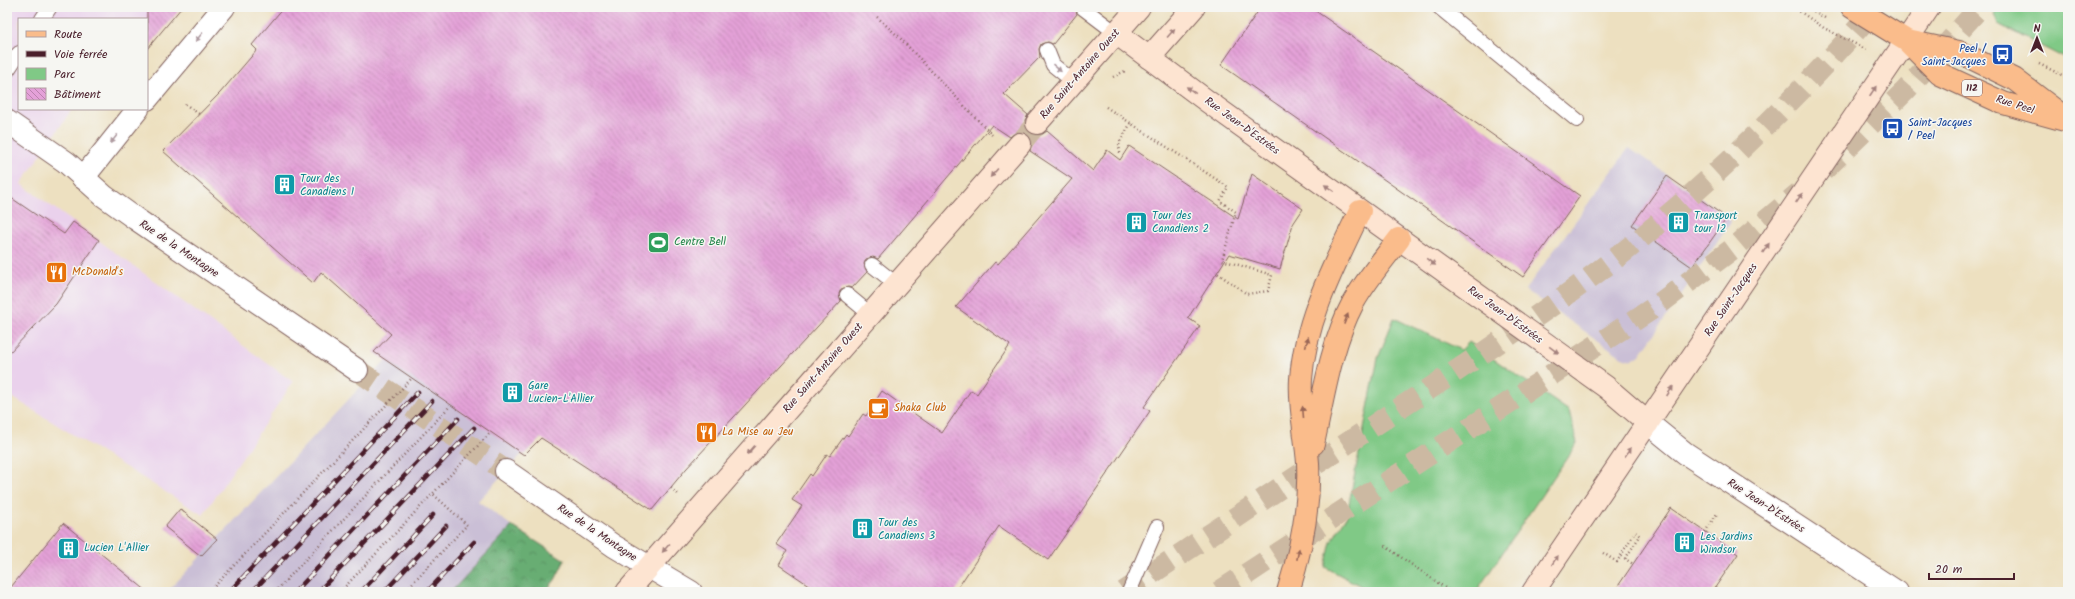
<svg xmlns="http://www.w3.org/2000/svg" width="2075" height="599" font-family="Kalam,sans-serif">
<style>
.built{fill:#ead1ec}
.industrial{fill:#cabfd6}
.green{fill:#80c986;stroke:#657458}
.forest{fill:url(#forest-crowns);stroke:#59664f}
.building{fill:url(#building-back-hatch)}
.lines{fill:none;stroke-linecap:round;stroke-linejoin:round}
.tertiary-tunnel{stroke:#ccb9a2;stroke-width:22;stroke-dasharray:22 11;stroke-linecap:butt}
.secondary-tunnel{stroke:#ccb9a2;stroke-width:22;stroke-dasharray:22 11;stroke-linecap:butt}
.trunk-tunnel{stroke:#ccb9a2;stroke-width:22;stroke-dasharray:22 11;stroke-linecap:butt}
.service-casing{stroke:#83635f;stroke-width:16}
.minor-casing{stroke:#83635f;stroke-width:24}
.tertiary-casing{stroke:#83635f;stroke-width:24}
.secondary-casing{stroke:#83635f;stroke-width:24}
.primary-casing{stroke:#83635f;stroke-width:24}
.trunk-casing{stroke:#83635f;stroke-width:24}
.path{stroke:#83635f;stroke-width:2.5;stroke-dasharray:1 3;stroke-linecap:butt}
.service{stroke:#fff;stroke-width:14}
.minor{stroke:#fff;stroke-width:22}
.tertiary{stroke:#fff;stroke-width:22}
.secondary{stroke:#fde4d1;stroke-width:22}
.primary{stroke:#fabc8b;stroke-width:22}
.trunk{stroke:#fabc8b;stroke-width:22}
.rail-casing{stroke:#4a1f2b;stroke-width:4.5}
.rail{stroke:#f6f6f2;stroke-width:3;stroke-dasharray:9;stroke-linecap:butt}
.oneway{fill:#a4827e}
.oneway2{fill:#ae9aa0}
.oneway3{fill:#996656}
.labels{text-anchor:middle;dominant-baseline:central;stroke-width:3;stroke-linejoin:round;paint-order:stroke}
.shield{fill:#f6f6f2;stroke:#7e6067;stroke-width:1}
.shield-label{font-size:10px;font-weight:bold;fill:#4a1f2b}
.transit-label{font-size:11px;fill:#164399;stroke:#f6f6f2;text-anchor:end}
.street-label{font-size:11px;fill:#4a1f2b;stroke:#f6f6f2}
.culture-label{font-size:11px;fill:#0d838f;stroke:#f6f6f2;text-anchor:start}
.leisure-label{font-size:11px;fill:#27864d;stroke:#f6f6f2;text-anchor:start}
.food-label{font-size:11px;fill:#c56008;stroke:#f6f6f2;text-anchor:start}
</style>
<defs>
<pattern id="forest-crowns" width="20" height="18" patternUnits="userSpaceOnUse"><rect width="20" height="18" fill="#68ad73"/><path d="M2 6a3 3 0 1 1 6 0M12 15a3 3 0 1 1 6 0" fill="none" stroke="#588c5f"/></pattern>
<pattern id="building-back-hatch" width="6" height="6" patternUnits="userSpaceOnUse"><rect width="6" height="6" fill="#e4a1d8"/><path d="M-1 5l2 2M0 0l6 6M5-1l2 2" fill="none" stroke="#bb83af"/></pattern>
</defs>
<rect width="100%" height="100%" fill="#f6f6f2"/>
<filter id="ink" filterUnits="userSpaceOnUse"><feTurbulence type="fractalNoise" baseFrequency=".025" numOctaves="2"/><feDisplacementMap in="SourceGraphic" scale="8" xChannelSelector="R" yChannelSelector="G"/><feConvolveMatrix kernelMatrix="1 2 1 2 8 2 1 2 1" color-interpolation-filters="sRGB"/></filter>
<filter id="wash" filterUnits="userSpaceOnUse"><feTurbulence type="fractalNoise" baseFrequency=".012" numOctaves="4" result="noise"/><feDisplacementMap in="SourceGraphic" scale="16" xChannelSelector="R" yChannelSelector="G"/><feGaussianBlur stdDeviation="0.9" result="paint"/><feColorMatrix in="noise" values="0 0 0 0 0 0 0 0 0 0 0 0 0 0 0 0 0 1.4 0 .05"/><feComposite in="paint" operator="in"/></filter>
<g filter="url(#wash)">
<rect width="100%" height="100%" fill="#ede0c0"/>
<path class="built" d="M7 7H158L147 19H19V109H72L21 184 293 382 203 515 7 394Z"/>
<path class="industrial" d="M1629 148 1729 218 1731 222 1640 355 1632 360 1622 357 1525 290Z
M461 276 686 469 653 510 541 438 525 455 522 454 478 501 512 526 451 592H167L401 344Z"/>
<path class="green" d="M1998 7H2068V60L1998 24 1994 14Z
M1394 318 1461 350 1469 342 1569 411 1577 443 1476 592H1372L1325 567 1331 542 1346 518 1378 358Z"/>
<path class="forest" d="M512 526 565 560 555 580 545 592H451Z"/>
<g id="blocks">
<path class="building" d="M147 7H182L147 49Z
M284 7H1075L1077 14 1053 44 1048 42 1041 44 1039 49 1040 57 1004 94 1028 115 1025 120V127L1029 133 1034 135H1041L1047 131 1093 171 1107 150 1120 160 1129 146 1238 219 1252 174 1303 209 1293 224 1280 269 1229 254 1188 318 1200 326 1144 407 1150 411 1048 560 999 526 955 592H819L779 565 787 551 776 544 802 506 792 500 810 474 812 476 827 454 830 456 846 434 848 436 863 414 866 416 882 391 942 433 971 390 977 394 1010 345 956 307 995 262 998 264 1072 179 1030 151 1032 140 1028 134 1022 132H1016L1010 137 992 125 878 259 873 257 866 259 864 264 867 272 852 288 848 287 841 289 839 294 841 301 686 469 652 510 541 438 524 455 374 352 391 334 321 272 313 283 163 151 220 93 257 50 252 45Z
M1261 7H1310L1580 196 1523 277 1221 65Z
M1667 176 1727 218 1692 267 1632 225Z
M7 195 64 234 73 222 99 240 56 304 7 355Z
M1671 508 1738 554 1712 592H1614Z
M180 509 217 539 201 556 165 527Z
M63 523 148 592H7Z"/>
</g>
</g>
<g filter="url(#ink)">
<use href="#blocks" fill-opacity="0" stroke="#83635f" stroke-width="1"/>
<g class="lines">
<path class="tertiary-tunnel" d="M357 370 506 471"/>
<path class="secondary-tunnel" d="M1020 144 1037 123"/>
<path class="trunk-tunnel" d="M1823 171 1906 90 1980 7
M1124 592C1212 533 1300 475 1388 416 1469 363 1549 310 1625 251 1716 178 1800 95 1877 7
M1219 592 1655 307 1735 247 1799 193"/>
<defs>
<path id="service" d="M1439 7 1577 120
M1083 8 1116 33
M42 19 50 7
M1047 50 1053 65 1074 82
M7 71 19 53
M872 265 896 284
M847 295 870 314
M1129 592 1157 527"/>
<path id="minor" d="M147 99 224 7
M83 178 138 109
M1648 423 1685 453 1897 592"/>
<path id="tertiary" d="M7 121 66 162 104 196 136 219 357 370
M506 471 614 546 691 592"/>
<path id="secondary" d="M1116 33 1207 101 1606 387 1648 423
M1149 58 1194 7
M1037 123 1139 7
M627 592 1020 144
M1533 592 1929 7"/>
<path id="primary" d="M1852 7 1907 41 1940 74 2003 103 2068 121
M1907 41 1959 52 2014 79 2060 114"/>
<path id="trunk" d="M1313 444C1323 399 1331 344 1353 303 1366 280 1383 260 1399 239
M1288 592C1301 551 1310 506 1308 463 1306 436 1299 406 1301 379 1305 319 1335 264 1360 211"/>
</defs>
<use href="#service" class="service-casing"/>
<use href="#minor" class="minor-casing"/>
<use href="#tertiary" class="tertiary-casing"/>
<use href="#secondary" class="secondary-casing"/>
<use href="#primary" class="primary-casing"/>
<use href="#trunk" class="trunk-casing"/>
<path class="path" d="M1793 7 1824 28 1869 51
M1807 7 1825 18
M877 17 898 36 992 135
M2039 64 2068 78
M1113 77 1125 71
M185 104 199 114
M1106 107 1228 187 1220 201 1236 212 1222 260 1272 275 1268 291 1247 294 1217 273
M1120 153 1119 143 1131 123
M671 488 678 494
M1705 532 1718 512
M1385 546 1451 592
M1603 553 1617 562 1635 532 1640 536 1625 559
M1621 556 1633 564
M209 592 411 379
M275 592 450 406
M340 592 490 433
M404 592 467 525 433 494
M1838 592 1839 591"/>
<use href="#service" class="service"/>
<use href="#minor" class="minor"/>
<use href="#tertiary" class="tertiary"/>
<use href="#secondary" class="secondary"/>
<use href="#primary" class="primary"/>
<use href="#trunk" class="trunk"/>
<defs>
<path id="rail" d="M229 592 418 392
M252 592 432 401
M295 592 458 419
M318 592 474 428
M361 592 433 515
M384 592 446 526
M427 592 474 542"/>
</defs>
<use href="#rail" class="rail-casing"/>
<use href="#rail" class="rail"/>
</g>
<defs><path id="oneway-solid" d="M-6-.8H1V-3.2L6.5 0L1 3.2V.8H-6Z"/></defs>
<g class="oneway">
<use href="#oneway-solid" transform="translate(1171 33) rotate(-49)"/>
<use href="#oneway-solid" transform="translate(1191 90) rotate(-144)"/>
<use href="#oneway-solid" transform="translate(1873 91) rotate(-56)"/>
<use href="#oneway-solid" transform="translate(994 173) rotate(131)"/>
<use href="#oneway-solid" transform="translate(1329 188) rotate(-145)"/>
<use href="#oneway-solid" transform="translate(1799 198) rotate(-56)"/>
<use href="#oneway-solid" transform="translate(1766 248) rotate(-56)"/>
<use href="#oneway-solid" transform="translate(1431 262) rotate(36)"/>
<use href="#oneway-solid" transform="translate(1554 350) rotate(36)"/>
<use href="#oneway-solid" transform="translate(1670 391) rotate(-56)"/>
<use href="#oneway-solid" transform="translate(751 450) rotate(131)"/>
<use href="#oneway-solid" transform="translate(1628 452) rotate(-55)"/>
<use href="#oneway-solid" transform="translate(666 548) rotate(131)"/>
<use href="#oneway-solid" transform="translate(1555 560) rotate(-56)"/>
</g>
<g class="oneway2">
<use href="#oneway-solid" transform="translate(199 37) rotate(130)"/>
<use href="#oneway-solid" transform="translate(1057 68) rotate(41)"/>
<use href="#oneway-solid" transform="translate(114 139) rotate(128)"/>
</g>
<g class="oneway3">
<use href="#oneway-solid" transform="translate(1346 319) rotate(-69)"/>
<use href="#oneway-solid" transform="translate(1307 342) rotate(-76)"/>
<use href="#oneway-solid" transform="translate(1303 412) rotate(-95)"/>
<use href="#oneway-solid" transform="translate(1298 554) rotate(-79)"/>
</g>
</g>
<defs>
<symbol id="bus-square" viewBox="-11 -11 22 22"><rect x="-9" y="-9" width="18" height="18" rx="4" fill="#1a4fb4" stroke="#f6f6f2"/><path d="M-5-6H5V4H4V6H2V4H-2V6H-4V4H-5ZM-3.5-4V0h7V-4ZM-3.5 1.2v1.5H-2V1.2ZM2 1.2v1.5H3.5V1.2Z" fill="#fff"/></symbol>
<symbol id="building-square" viewBox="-11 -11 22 22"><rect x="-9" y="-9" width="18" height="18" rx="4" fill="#0f9aa8" stroke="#f6f6f2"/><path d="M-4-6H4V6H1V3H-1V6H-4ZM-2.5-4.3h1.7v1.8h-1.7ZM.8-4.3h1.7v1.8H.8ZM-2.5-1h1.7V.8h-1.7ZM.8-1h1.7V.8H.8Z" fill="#fff"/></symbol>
<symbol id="stadium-square" viewBox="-11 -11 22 22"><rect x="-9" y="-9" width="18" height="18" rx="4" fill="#2e9e5b" stroke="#f6f6f2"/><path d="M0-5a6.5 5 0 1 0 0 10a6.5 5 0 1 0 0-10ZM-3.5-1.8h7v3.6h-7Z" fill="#fff"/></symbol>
<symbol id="restaurant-square" viewBox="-11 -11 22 22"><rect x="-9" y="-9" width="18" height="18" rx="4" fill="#e8710a" stroke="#f6f6f2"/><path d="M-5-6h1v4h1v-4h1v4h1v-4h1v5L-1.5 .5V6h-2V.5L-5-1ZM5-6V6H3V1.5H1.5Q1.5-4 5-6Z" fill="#fff"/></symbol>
<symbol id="cafe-square" viewBox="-11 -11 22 22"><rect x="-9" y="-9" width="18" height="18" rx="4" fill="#e8710a" stroke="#f6f6f2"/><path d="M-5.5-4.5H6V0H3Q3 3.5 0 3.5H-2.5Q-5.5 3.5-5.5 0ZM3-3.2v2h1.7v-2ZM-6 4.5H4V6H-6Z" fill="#fff"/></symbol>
</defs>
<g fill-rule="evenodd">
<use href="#bus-square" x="1990" y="42" width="25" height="25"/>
<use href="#bus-square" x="1880" y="116" width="25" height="25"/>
<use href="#building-square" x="272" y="172" width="25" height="25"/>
<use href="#building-square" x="1124" y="210" width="25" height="25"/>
<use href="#building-square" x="1666" y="210" width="25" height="25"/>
<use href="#stadium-square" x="646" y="230" width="25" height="25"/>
<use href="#restaurant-square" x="44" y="260" width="25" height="25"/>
<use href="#building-square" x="500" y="380" width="25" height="25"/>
<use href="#cafe-square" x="866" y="396" width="25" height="25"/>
<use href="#restaurant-square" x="694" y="420" width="25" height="25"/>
<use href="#building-square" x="850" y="516" width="25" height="25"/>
<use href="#building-square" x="1672" y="530" width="25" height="25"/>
<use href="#building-square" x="56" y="536" width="25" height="25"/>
</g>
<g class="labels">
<rect class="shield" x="1962" y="80" width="20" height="16" rx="3"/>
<g class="shield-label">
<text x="1972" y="88">112</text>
</g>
<g class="transit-label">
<text x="1986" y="49">Peel /<tspan x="1986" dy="13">Saint-Jacques</tspan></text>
<text x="1908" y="123" text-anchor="start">Saint-Jacques<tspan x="1908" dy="13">/ Peel</tspan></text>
</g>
<g class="street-label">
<text transform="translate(1080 74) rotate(-49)">Rue Saint-Antoine Ouest</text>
<text transform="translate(2015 105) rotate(18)">Rue Peel</text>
<text transform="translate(1242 126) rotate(36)">Rue Jean-D'Estrées</text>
<text transform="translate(179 249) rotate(34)">Rue de la Montagne</text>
<text transform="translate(1731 300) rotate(-56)">Rue Saint-Jacques</text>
<text transform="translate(1505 315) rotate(36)">Rue Jean-D'Estrées</text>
<text transform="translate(823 368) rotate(-49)">Rue Saint-Antoine Ouest</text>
<text transform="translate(1766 506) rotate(33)">Rue Jean-D'Estrées</text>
<text transform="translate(597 533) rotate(34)">Rue de la Montagne</text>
</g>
<g class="culture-label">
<text x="300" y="179">Tour des<tspan x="300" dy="13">Canadiens 1</tspan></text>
<text x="1152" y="216">Tour des<tspan x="1152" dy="13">Canadiens 2</tspan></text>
<text x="1694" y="216">Transport<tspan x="1694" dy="13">tour 12</tspan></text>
<text x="528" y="386">Gare<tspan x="528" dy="13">Lucien-L'Allier</tspan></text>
<text x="878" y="523">Tour des<tspan x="878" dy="13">Canadiens 3</tspan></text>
<text x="1700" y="537">Les Jardins<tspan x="1700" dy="13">Windsor</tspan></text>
<text x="84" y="548">Lucien L'Allier</text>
</g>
<g class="leisure-label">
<text x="674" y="242">Centre Bell</text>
</g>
<g class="food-label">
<text x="72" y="272">McDonald's</text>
<text x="894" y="408">Shaka Club</text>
<text x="722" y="432">La Mise au Jeu</text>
</g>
</g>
<rect width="2075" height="599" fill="none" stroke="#f6f6f2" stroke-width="24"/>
<rect x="18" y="18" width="130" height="92" fill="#f6f6f2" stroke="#b1a0a2"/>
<rect x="26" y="31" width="20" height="6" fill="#fabc8b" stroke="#b1a0a2"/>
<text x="54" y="38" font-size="12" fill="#4a1f2b">Route</text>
<rect x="26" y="51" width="20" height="6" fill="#4a1f2b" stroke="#b1a0a2"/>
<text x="54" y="58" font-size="12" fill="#4a1f2b">Voie ferrée</text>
<rect x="26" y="68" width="20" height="12" fill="#80c986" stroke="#b1a0a2"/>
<text x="54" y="78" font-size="12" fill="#4a1f2b">Parc</text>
<rect x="26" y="88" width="20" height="12" fill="url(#building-back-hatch)" stroke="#b1a0a2"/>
<text x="54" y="98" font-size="12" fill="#4a1f2b">Bâtiment</text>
<g transform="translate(2037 38)" stroke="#f6f6f2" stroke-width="3" paint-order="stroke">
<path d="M0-3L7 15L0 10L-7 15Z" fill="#4a1f2b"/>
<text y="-6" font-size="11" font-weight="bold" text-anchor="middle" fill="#4a1f2b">N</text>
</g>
<path d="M1929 573v6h85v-6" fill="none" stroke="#4a1f2b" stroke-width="2"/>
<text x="1935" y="573" font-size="12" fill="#4a1f2b" stroke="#f6f6f2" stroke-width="3" paint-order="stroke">20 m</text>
</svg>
